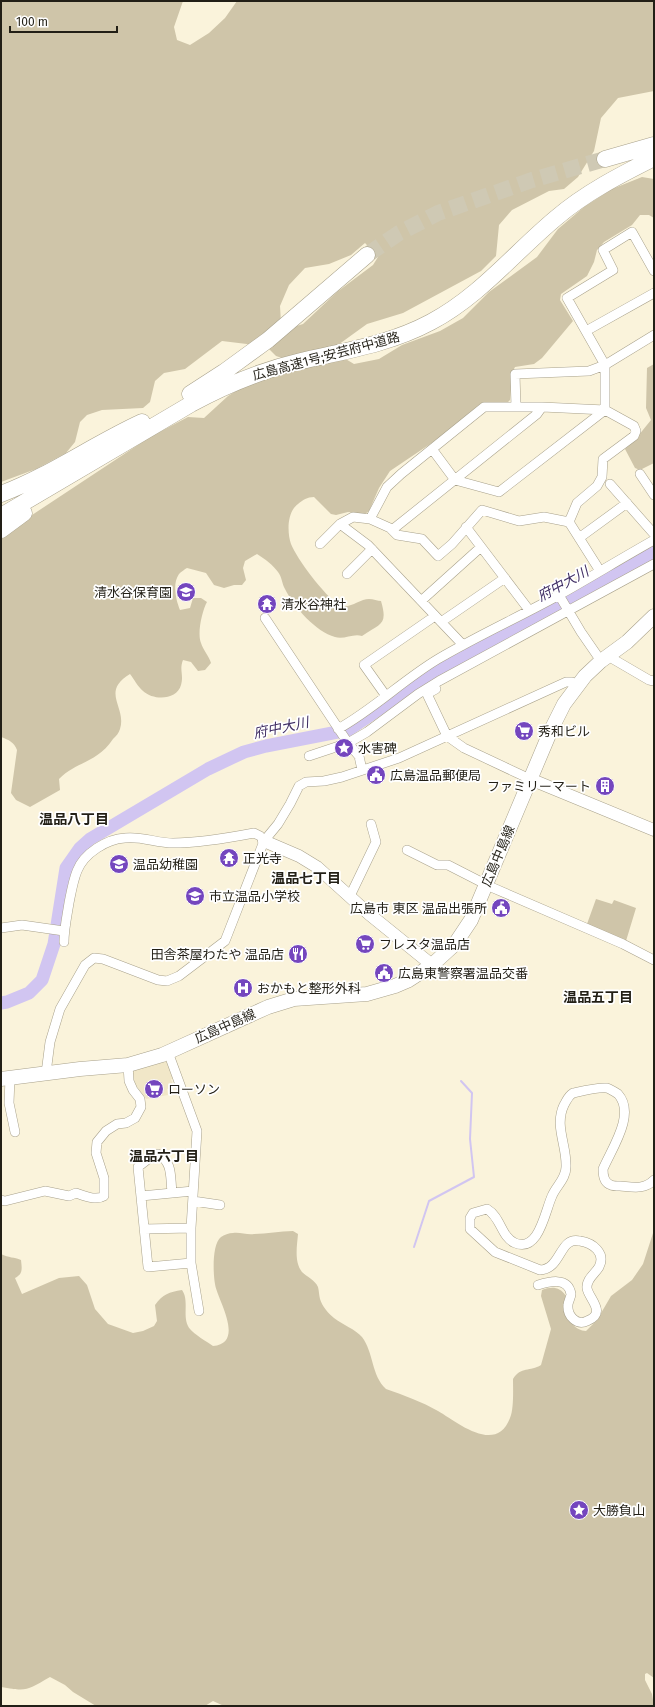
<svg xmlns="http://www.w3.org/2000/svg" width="655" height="1707" font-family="'Fira Sans','Noto Sans JP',sans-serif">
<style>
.built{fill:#f1e7c8}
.green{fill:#cfc5a9}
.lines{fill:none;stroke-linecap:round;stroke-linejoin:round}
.stream{stroke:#d1c5f1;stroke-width:2}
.river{stroke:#d1c5f1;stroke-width:13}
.highway-tunnel{stroke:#cfc9b4;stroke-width:16;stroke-dasharray:16 8;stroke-linecap:butt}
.street-casing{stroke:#a8a18b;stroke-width:10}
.secondary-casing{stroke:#a8a18b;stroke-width:13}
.primary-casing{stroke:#a8a18b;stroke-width:15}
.highway-casing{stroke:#a8a18b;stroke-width:17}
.street{stroke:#fff;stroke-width:9}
.secondary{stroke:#fff;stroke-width:12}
.primary{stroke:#fff;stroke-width:14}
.highway{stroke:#fff;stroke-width:16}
.labels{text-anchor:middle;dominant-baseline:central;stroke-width:3.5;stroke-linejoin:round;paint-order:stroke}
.street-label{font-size:13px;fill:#221f16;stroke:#fff}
.poi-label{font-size:13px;fill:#221f16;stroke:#fff;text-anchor:start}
.water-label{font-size:14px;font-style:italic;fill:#412f65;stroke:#fff}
.neighbourhood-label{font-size:14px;font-weight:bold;fill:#221f16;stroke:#fff}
</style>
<rect width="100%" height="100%" fill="#faf3db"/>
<path class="built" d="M169 1060 176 1078 171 1079 173 1085 168 1086 169 1088 167 1089 168 1095 146 1099 135 1084 132 1070Z"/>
<path class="green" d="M1 1H183L174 27 177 40 190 45 209 33 225 18 237 1H654V91L618 98 601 118 594 151 578 177 564 189 549 191 512 210 499 225 496 256 481 271 403 313 367 324 331 350 288 360 276 356 268 348 287 329 303 324 337 292 373 265 378 257 365 243 351 255 329 264 305 268 289 285 280 306 281 323 255 345 222 341 185 369 164 373 155 381 150 402 143 408 102 410 87 415 80 422 75 442 66 453 36 469 1 482Z
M642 177 654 179V218L649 215H640L632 225 604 242 597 250 594 262 587 276 561 294 560 300 573 321 542 358 534 364 515 367 512 373 510 400 507 403H481L442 436 390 471 379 488 369 511 365 514 348 512 336 515 331 514 314 497C307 497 303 500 298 504 287 512 287 532 291 544 297 559 324 595 338 604 348 611 359 599 369 599 373 599 378 601 381 601 388 625 381 623 362 636 353 633 344 640 335 637 316 632 294 607 285 589 282 584 282 577 278 572 273 565 265 559 257 554L245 561 243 568 246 580 242 585H234L224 588 214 585 206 573 187 568C185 569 181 572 179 574 172 584 176 600 180 610L190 608 193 598H201L207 602C202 611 197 634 201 643 203 650 209 656 211 663L205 670 198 671 191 662 183 660C179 670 184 675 181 685 177 700 154 701 143 691 138 687 134 679 130 674 100 692 127 707 120 729 119 733 116 736 113 739 97 763 77 761 59 779L60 790 30 807 16 800 11 793 17 750C14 742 9 740 1 737V538L32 515 150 437 188 417 204 418 228 396 244 386 339 355 354 364 379 359 402 345 440 331 463 318 489 292 537 257 558 229 584 207 612 189Z
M654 364V463L640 470 635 468 625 449 634 441 651 420 646 408 647 368Z
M596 899 612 904 614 900 636 908 626 941 587 924Z
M654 1230V1678L647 1673 645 1674V1680L652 1694 654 1706H224L213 1701 205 1706H96L73 1692 65 1685 50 1677C27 1690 28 1692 1 1687V1254C9 1258 14 1257 21 1260 22 1269 23 1274 15 1278L22 1294 59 1278 79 1276 87 1285 95 1309 108 1324 133 1333 143 1331 154 1326 157 1321 155 1305C163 1294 169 1292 182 1290 190 1301 181 1318 190 1329 194 1334 207 1342 213 1346 246 1343 217 1299 215 1284 213 1273 212 1244 221 1237 224 1235 229 1233 233 1233 240 1232 247 1235 254 1234 267 1234 280 1231 293 1231L298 1234C297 1246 294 1262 302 1272 307 1277 315 1280 318 1287 319 1291 319 1295 320 1299 322 1306 328 1313 334 1318 343 1325 355 1329 362 1337 374 1353 371 1375 386 1389 404 1395 422 1402 438 1411 457 1422 496 1455 510 1418 514 1409 513 1389 513 1379 521 1366 530 1372 541 1365L551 1329 541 1296 542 1290C552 1286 560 1287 566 1296 566 1299 564 1305 564 1309 566 1319 576 1331 586 1331L597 1320 611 1296 632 1280 643 1264Z"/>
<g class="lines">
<path class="stream" d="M414 1247 429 1201 474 1177 470 1139 472 1093 461 1081"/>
<path class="river" d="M1 1003 7 1002 29 993 42 980 54 944 66 868 80 848 90 839 208 769 244 752 266 746 348 730 419 682 654 552"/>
<path class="highway-tunnel" d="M367 255 399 233 438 213 532 180 605 159"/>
<defs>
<path id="street" d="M586 331 654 293
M516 407 515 374 589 371 605 365 654 335
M432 449 455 480 499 492 605 410V365L567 298 613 270 603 250 632 232 654 271
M640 474 654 495
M610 484 654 534
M370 519 387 487 401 474 484 407H542L605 410 634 426 636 431 634 436 603 459 602 477 597 486 577 503 569 522 600 571
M340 524 368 545 463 645
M466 527 529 610
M392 530 537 414 542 407
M579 538 627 503
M320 544 340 524 353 517 370 519 390 528 397 535 422 539 438 556 452 544 482 510 519 521 544 517 569 522
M347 574 372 549
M559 595 581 632 601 661
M421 601 481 547
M265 618 348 743 359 756 362 770
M441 622 505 578
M611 655 613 659 649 680 654 681
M436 689 427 694 447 736 464 748 530 779
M386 696 364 665 435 616
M338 729C374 709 403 680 438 659 477 636 519 617 559 595 591 577 622 558 654 540
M309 756 348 743 367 732 418 694 439 681 654 564
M407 850 437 865H448L491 887 623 944 654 960
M350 896 376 842 371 824
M1 928 22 925 64 931
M64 942C64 929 67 916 69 903 71 893 73 881 77 871 84 853 107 839 125 838 142 836 156 843 173 843 200 843 228 838 254 833L260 836 264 841
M168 1052 197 1131 191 1228V1263L199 1311
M46 1073 50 1042 60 1009 85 965 94 958 103 959 158 980 167 981 179 976 225 941 264 841 278 824 290 804 299 786 306 782 324 781 342 777 399 758 566 682H572L577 685
M10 1078 9 1103 15 1132
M172 1192C170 1176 173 1163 158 1154L152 1156 138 1167 148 1267 191 1263
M141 1196 193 1191
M1 1200 5 1201 45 1191 69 1196 76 1193C85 1196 96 1201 104 1196V1178L96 1153 97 1142 106 1131 117 1124 126 1123 135 1118 141 1107 140 1099 133 1090 129 1081 128 1065
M193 1201 220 1205
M144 1229 191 1228
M538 1285C548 1282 568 1276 571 1294 571 1297 568 1302 568 1305 567 1316 577 1326 587 1321 608 1313 588 1298 587 1288 586 1279 595 1274 599 1267 606 1253 593 1243 580 1241 559 1236 562 1269 540 1270L495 1252 470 1229V1218L473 1213 487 1209C501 1217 501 1237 515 1243 539 1253 545 1211 552 1196 556 1186 566 1179 566 1167 567 1145 554 1126 564 1105 567 1100 568 1096 573 1093 582 1091 598 1087 607 1088 610 1089 615 1092 618 1094 636 1114 612 1148 603 1169 603 1175 604 1183 611 1185 613 1186 618 1186 620 1186 633 1187 644 1190 654 1180"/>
<path id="secondary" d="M530 779 654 830
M264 841 299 856 317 867 369 914 432 965"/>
<path id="primary" d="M1 1079 80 1069 128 1065 162 1055 268 1007 294 999 367 994 395 986 409 980 432 965 455 944 471 920 551 730 564 704 585 676 601 661 627 642 654 616"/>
<path id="highway" d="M605 159 654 145
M190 394 224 372 268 340 367 255
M1 494C51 475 94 444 142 422
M1 516 191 404C226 385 262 370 301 361 345 351 390 344 431 322 480 296 514 253 556 218 585 193 620 175 654 158
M1 530 24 513"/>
</defs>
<use href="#street" class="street-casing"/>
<use href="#secondary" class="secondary-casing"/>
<use href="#primary" class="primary-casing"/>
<use href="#highway" class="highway-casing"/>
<use href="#street" class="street"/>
<use href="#secondary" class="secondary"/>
<use href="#primary" class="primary"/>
<use href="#highway" class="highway"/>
</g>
<defs>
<symbol id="school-disc" viewBox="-11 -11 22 22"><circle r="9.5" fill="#7446be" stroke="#fff"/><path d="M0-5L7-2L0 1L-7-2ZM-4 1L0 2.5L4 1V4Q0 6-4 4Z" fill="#fff"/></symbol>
<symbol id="temple-disc" viewBox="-11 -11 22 22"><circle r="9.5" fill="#7446be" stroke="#fff"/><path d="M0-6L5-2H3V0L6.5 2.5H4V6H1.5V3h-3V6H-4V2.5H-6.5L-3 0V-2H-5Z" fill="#fff"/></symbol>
<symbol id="supermarket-disc" viewBox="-11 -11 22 22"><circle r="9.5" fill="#7446be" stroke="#fff"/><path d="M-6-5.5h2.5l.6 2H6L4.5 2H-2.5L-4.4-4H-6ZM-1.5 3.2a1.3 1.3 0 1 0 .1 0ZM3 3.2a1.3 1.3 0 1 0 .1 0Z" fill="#fff"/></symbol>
<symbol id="sight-disc" viewBox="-11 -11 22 22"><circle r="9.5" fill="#7446be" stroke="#fff"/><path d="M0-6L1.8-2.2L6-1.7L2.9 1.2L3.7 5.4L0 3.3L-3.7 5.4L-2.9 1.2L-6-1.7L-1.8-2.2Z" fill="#fff"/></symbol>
<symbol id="civic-disc" viewBox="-11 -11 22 22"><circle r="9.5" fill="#7446be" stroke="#fff"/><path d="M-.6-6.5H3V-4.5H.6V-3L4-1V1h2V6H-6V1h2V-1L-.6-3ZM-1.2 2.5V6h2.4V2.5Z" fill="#fff"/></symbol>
<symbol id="building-disc" viewBox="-11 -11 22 22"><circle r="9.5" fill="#7446be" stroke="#fff"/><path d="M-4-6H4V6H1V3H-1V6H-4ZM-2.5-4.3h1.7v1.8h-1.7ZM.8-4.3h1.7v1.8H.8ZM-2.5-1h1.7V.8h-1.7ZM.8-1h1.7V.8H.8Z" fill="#fff"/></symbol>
<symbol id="restaurant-disc" viewBox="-11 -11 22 22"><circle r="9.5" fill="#7446be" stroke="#fff"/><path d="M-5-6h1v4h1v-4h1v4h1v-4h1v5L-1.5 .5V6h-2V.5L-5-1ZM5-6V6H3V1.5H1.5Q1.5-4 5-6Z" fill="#fff"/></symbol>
<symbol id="hospital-disc" viewBox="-11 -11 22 22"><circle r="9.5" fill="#7446be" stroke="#fff"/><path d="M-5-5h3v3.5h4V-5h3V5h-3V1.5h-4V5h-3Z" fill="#fff"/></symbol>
</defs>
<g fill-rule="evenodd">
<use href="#school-disc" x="175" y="581" width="22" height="22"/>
<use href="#temple-disc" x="256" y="593" width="22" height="22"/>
<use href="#supermarket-disc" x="513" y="720" width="22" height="22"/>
<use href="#sight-disc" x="333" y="737" width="22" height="22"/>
<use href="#civic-disc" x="365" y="764" width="22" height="22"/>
<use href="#building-disc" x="594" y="775" width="22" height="22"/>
<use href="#temple-disc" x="218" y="847" width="22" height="22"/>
<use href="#school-disc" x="108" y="853" width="22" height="22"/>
<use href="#school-disc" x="184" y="885" width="22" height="22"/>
<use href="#civic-disc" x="490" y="897" width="22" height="22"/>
<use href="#supermarket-disc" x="354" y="933" width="22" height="22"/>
<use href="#restaurant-disc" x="287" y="943" width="22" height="22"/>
<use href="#civic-disc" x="373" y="962" width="22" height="22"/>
<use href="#hospital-disc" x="232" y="977" width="22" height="22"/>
<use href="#supermarket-disc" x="143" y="1078" width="22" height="22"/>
<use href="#sight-disc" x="568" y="1499" width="22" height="22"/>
</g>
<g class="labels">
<g class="street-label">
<text transform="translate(326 356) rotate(-15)">広島高速1号;安芸府中道路</text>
<text transform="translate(498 856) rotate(-67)">広島中島線</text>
<text transform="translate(225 1026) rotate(-24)">広島中島線</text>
</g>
<g class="poi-label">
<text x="172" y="592" text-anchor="end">清水谷保育園</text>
<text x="281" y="604">清水谷神社</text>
<text x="538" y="731">秀和ビル</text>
<text x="358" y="748">水害碑</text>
<text x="390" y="775">広島温品郵便局</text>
<text x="591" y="786" text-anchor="end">ファミリーマート</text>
<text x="243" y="858">正光寺</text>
<text x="133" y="864">温品幼稚園</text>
<text x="209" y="896">市立温品小学校</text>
<text x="487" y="908" text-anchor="end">広島市 東区 温品出張所</text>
<text x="379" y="944">フレスタ温品店</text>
<text x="284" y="954" text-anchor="end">田舎茶屋わたや 温品店</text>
<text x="398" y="973">広島東警察署温品交番</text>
<text x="257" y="988">おかもと整形外科</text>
<text x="168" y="1089">ローソン</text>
<text x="593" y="1510">大勝負山</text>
</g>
<g class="water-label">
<text transform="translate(563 584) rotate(-29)">府中大川</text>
<text transform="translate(281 728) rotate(-12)">府中大川</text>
</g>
<g class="neighbourhood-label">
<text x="74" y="819">温品八丁目</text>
<text x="306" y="878">温品七丁目</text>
<text x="598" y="997">温品五丁目</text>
<text x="164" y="1156">温品六丁目</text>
</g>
</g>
<rect width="655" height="1707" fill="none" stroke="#221f16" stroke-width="4"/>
<path d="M10 26v6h107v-6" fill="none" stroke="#221f16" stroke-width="2"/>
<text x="16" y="26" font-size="12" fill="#221f16" stroke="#ffffff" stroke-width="3" paint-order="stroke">100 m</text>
</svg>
